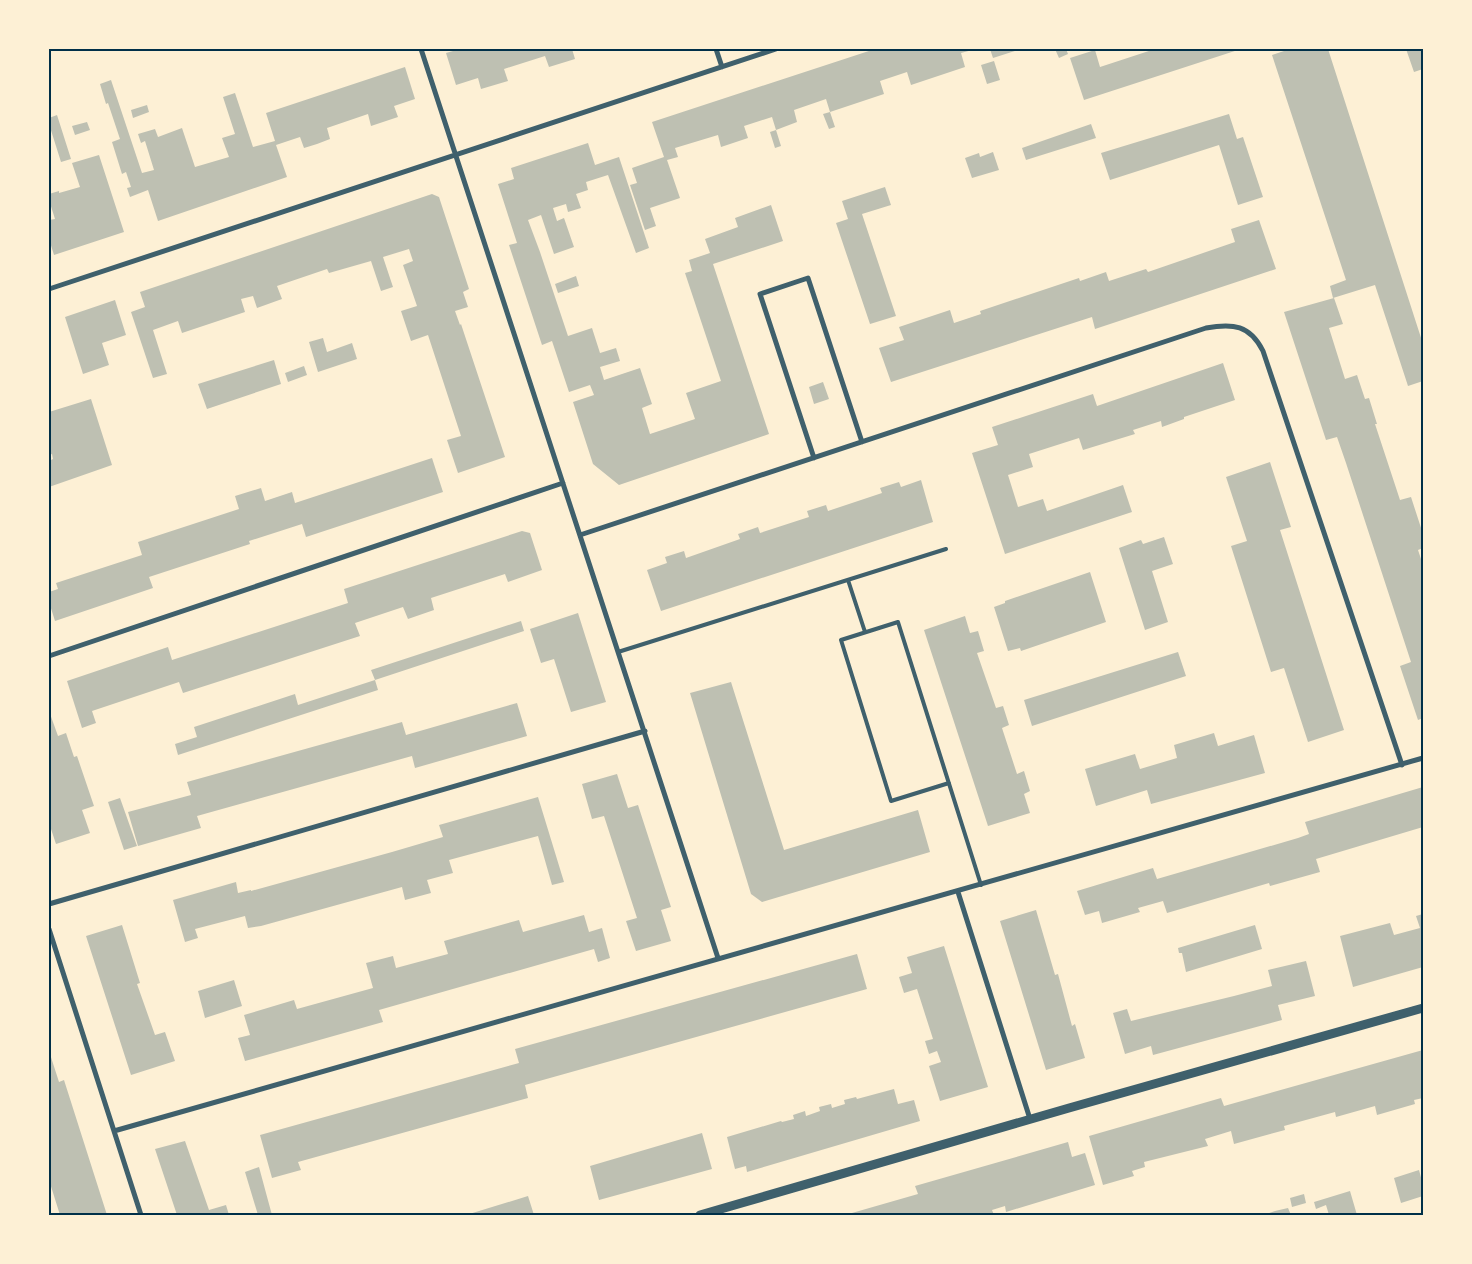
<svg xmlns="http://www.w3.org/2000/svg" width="1472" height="1264" font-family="'IBM Plex Sans',sans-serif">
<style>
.building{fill:#bec0b2}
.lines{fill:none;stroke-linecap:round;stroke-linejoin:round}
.service{stroke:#3f606c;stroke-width:4}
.minor{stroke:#3f606c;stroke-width:5}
.tertiary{stroke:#3f606c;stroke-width:9}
.neatline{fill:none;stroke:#003049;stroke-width:2}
</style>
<rect width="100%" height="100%" fill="#fdf0d5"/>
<path class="building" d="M460 49H572L575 59 549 67 545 56 504 69 508 81 481 89 478 78 456 85 446 53Z
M875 49H976L961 53 965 67 911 85 907 72 880 81 884 94 830 112 835 127 829 129 823 114 830 112 826 99 794 110 797 122 776 130 772 117 744 126 748 138 721 147 718 135 675 148 678 157 667 160 680 198 650 208 656 226 645 230 630 185 637 183 632 168 664 157 652 122Z
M990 49H1021L993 58Z
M1055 49H1066L1068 54 1059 58Z
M1155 49H1241L1084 100 1070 58 1095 50 1100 67Z
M1290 49H1328L1423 344V381L1408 386 1375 285 1333 298 1330 286 1346 280 1272 55Z
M1406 49H1423V69L1414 72Z
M994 61 1000 80 987 84 981 65Z
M405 67 415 99 394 106 398 117 371 126 368 114 327 128 330 139 317 144 304 148 300 137 276 145 287 177 158 221 148 190 130 197 127 188 131 187 126 172 122 174 112 142 120 139 108 103 106 104 100 84 111 80 142 173 154 170 145 141 141 143 138 134 155 129 158 137 182 128 195 167 229 157 222 138 235 134 223 97 235 93 253 147 275 141 266 113Z
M147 105 149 112 133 118 131 110Z
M1229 114 1237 139 1243 137 1263 197 1238 205 1219 145 1110 180 1101 153Z
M57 115 71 159 61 162 49 124V118Z
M87 122 90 130 75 135 72 126Z
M1091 124 1096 138 1026 160 1022 148Z
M776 130 781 146 775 148 770 132Z
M588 143 595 165 619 157 649 248 636 253 608 175 586 182 588 190 576 194 581 208 568 212 566 204 553 208 557 221 564 218 574 247 554 254 541 215 528 220 540 252 568 336 592 328 600 353 616 348 620 361 600 367 604 380 640 368 652 404 642 408 650 434 695 419 686 393 721 381 685 273 692 271 689 260 710 253 705 239 738 227 735 218 771 205 783 241 713 264 769 434 619 485 593 464 573 402 594 395 590 385 569 392 552 341 542 345 509 245 517 243 498 184 514 179 511 168Z
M993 152 999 170 972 178 965 158 979 153 980 157Z
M99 155 124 232 54 255 49 239V220L55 219 49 200V194L59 191V193L80 187 72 163Z
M885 187 891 205 862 214 896 316 870 324 836 223 848 219 842 201Z
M432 194 439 197 469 289 463 292 468 307 455 311 460 325 461 324 505 457 458 473 447 440 461 436 428 335 411 341 401 311 417 306 403 265 413 261 409 249 383 257 393 287 381 291 371 261 329 273 327 269 277 286 282 299 257 308 253 296 241 299 245 312 182 333 178 321 153 330 167 374 153 378 131 312 145 307 140 292Z
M1259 220 1276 269 1095 329 1092 317 891 382 879 348 904 340 899 327 950 310 954 323 981 314 980 311 1079 278 1080 281 1106 272 1109 281 1146 269 1148 272 1235 242 1231 229Z
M576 276 579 286 558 293 555 284Z
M1334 298 1343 324 1329 328 1345 379 1357 375 1365 399 1369 398 1377 424H1375L1400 500 1411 497 1423 534V548L1418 550 1423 565V718L1418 720 1400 666 1411 662 1346 463 1337 437 1326 440 1284 312Z
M115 300 126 335 102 343 109 365 83 374 65 317Z
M323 338 327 352 352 343 357 359 318 372 309 342Z
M274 360 281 384 207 409 198 384Z
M1223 363 1235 400 1184 417V419L1162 427 1161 421 1133 430 1135 434 1083 450 1079 438 1029 454 1033 467 1008 475 1018 507 1043 499 1047 511 1123 485 1132 512 1005 554 972 453 998 445 992 427 1093 394 1097 406Z
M304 366 307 375 288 382 285 373Z
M823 382 829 399 814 404 809 387Z
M91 399 112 465 49 487V461L53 459 52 454 49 455V412Z
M432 458 443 492 306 537 302 524 249 541 250 544 149 577 153 588 55 621 49 602V592L58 589 56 583 142 555 138 542 239 509 235 496 261 488 265 501 292 492 295 503Z
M1270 462 1291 527 1280 530 1344 730 1308 742 1284 668 1271 672 1231 546 1247 541 1226 477Z
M921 480 933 522 661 611 647 570 667 563 665 557 684 551 686 558 740 539 738 534 758 527 760 533 809 517 807 511 826 505 828 511 882 493 880 488 899 482 901 487Z
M522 531 530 533 542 570 508 582 505 574 431 598 434 610 408 619 403 607 355 623 360 636 183 693 179 682 92 711 96 723 82 728 67 681 168 647 172 660 348 603 344 589Z
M1164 537 1173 564 1152 571 1168 622 1145 630 1119 548 1141 540 1143 544Z
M1090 572 1106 622 1021 651 1020 648 1008 651 994 607 1005 603V601Z
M578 613 606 702 571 712 554 659 541 663 530 629Z
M965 616 970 633 978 631 984 651 977 653 996 708 1003 706 1009 725 1002 728 1017 774 1024 771 1030 791 1024 794 1030 813 988 826 924 630Z
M521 621 524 631 375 680 371 670Z
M1178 652 1186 676 1032 726 1024 700Z
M375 680 378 690 178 755 175 744 197 737 194 727 295 694 298 705Z
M731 682 784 850 918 810 930 852 762 902 751 894 690 693Z
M517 703 527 736 415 768 412 756 197 816 201 828 138 846 128 812 191 795 187 782 402 722 406 735Z
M49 711 58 736 66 733 74 757 77 756 94 806 82 810 90 833 56 844 49 823Z
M1214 733 1218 746 1254 735 1265 773 1151 804 1147 790 1096 806 1085 769 1135 754 1140 769 1177 758 1174 745Z
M617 774 628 808 638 805 671 907 661 910 671 941 636 951 626 921 637 918 604 816 592 819 582 784Z
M1423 787V827L1316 859 1320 872 1270 886 1269 883 1167 913 1163 901 1138 908 1140 912 1102 923 1099 911 1085 915 1077 891 1153 868 1157 879 1298 838 1309 834 1305 822Z
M538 797 564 882 552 885 538 836 449 860 453 873 427 880 431 893 405 900 402 887 261 926 248 928 245 916 195 929 198 938 185 942 173 900 236 882 238 893 251 890V891L392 852 443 837 439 825Z
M120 798 137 846 124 850 108 802Z
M1036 910 1055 975 1058 974 1072 1026 1075 1024 1085 1058 1046 1070 1000 921Z
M1423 914V967L1353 987 1340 936 1390 923 1394 935 1420 928 1416 916Z
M584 915 589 932 602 928 610 958 598 962 594 949 379 1010 383 1022 245 1061 238 1038 250 1035 244 1015 294 1000 297 1009 373 988 366 963 393 956 396 968 448 954 444 941 519 920 523 932Z
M122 925 140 983 137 984 155 1035 165 1032 175 1061 131 1075 86 936Z
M1255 925 1262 949 1186 972 1182 953H1179L1178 948Z
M944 946 988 1087 940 1101 929 1066 941 1062 937 1051 929 1054 925 1041 933 1039 917 989 904 993 899 977 912 973 907 957Z
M857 954 867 989 525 1085 528 1098 298 1162 301 1170 272 1178 260 1135 519 1063 515 1049Z
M1306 961 1315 996 1278 1005 1282 1020 1153 1055 1151 1046 1125 1054 1113 1013 1127 1009 1131 1021 1234 996 1272 986 1268 970Z
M234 980 242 1006 205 1018 198 991Z
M1423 1050V1098L1414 1100 1415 1104 1377 1115 1375 1106 1336 1117 1335 1112 1284 1126 1285 1130 1234 1144 1231 1131 1205 1139 1208 1146 1144 1162 1145 1167 1132 1171 1134 1176 1103 1185 1089 1136 1221 1098 1224 1106Z
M49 1051 59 1082 64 1080 107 1215H60L49 1180Z
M894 1089 898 1104 914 1100 920 1121 747 1172 746 1166 735 1169 727 1137 781 1121 782 1122 794 1119 793 1115 805 1111 806 1116 820 1111 819 1107 831 1104 832 1108 845 1104 844 1100 856 1097 857 1099Z
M702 1133 712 1169 599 1200 590 1166Z
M185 1141 209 1210 226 1205 229 1215H177L155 1149Z
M1068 1142 1072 1157 1085 1153 1095 1185 1006 1212 1005 1206 992 1210 994 1215H845L918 1194 915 1186Z
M259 1167 266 1193 272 1215H258L245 1172Z
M1419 1170 1423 1185V1196L1401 1203 1394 1178Z
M1350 1191 1357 1215H1329L1326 1205 1316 1209 1314 1202Z
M1304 1194 1306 1203 1292 1207 1290 1198Z
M528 1196 534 1215H466Z
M1288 1208 1291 1215H1264L1275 1211Z"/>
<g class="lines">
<path class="service" d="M848 580 865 632
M618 652 946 549
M949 783 891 801 841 640 898 622 981 885"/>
<path class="minor" d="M421 49 718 958
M716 49 722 67
M49 289 776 49
M814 458 760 294 808 278 862 442
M580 535 1206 328C1233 323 1250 325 1263 351L1402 765
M49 656 563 483
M958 892 1030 1119
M49 904 645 731
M49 929 141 1215
M114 1131 1423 758"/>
<path class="tertiary" d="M700 1215 1069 1108 1423 1008"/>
</g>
<rect width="1472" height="1264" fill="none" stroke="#fdf0d5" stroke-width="100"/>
<rect x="50" y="50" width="1372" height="1164" class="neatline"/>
</svg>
